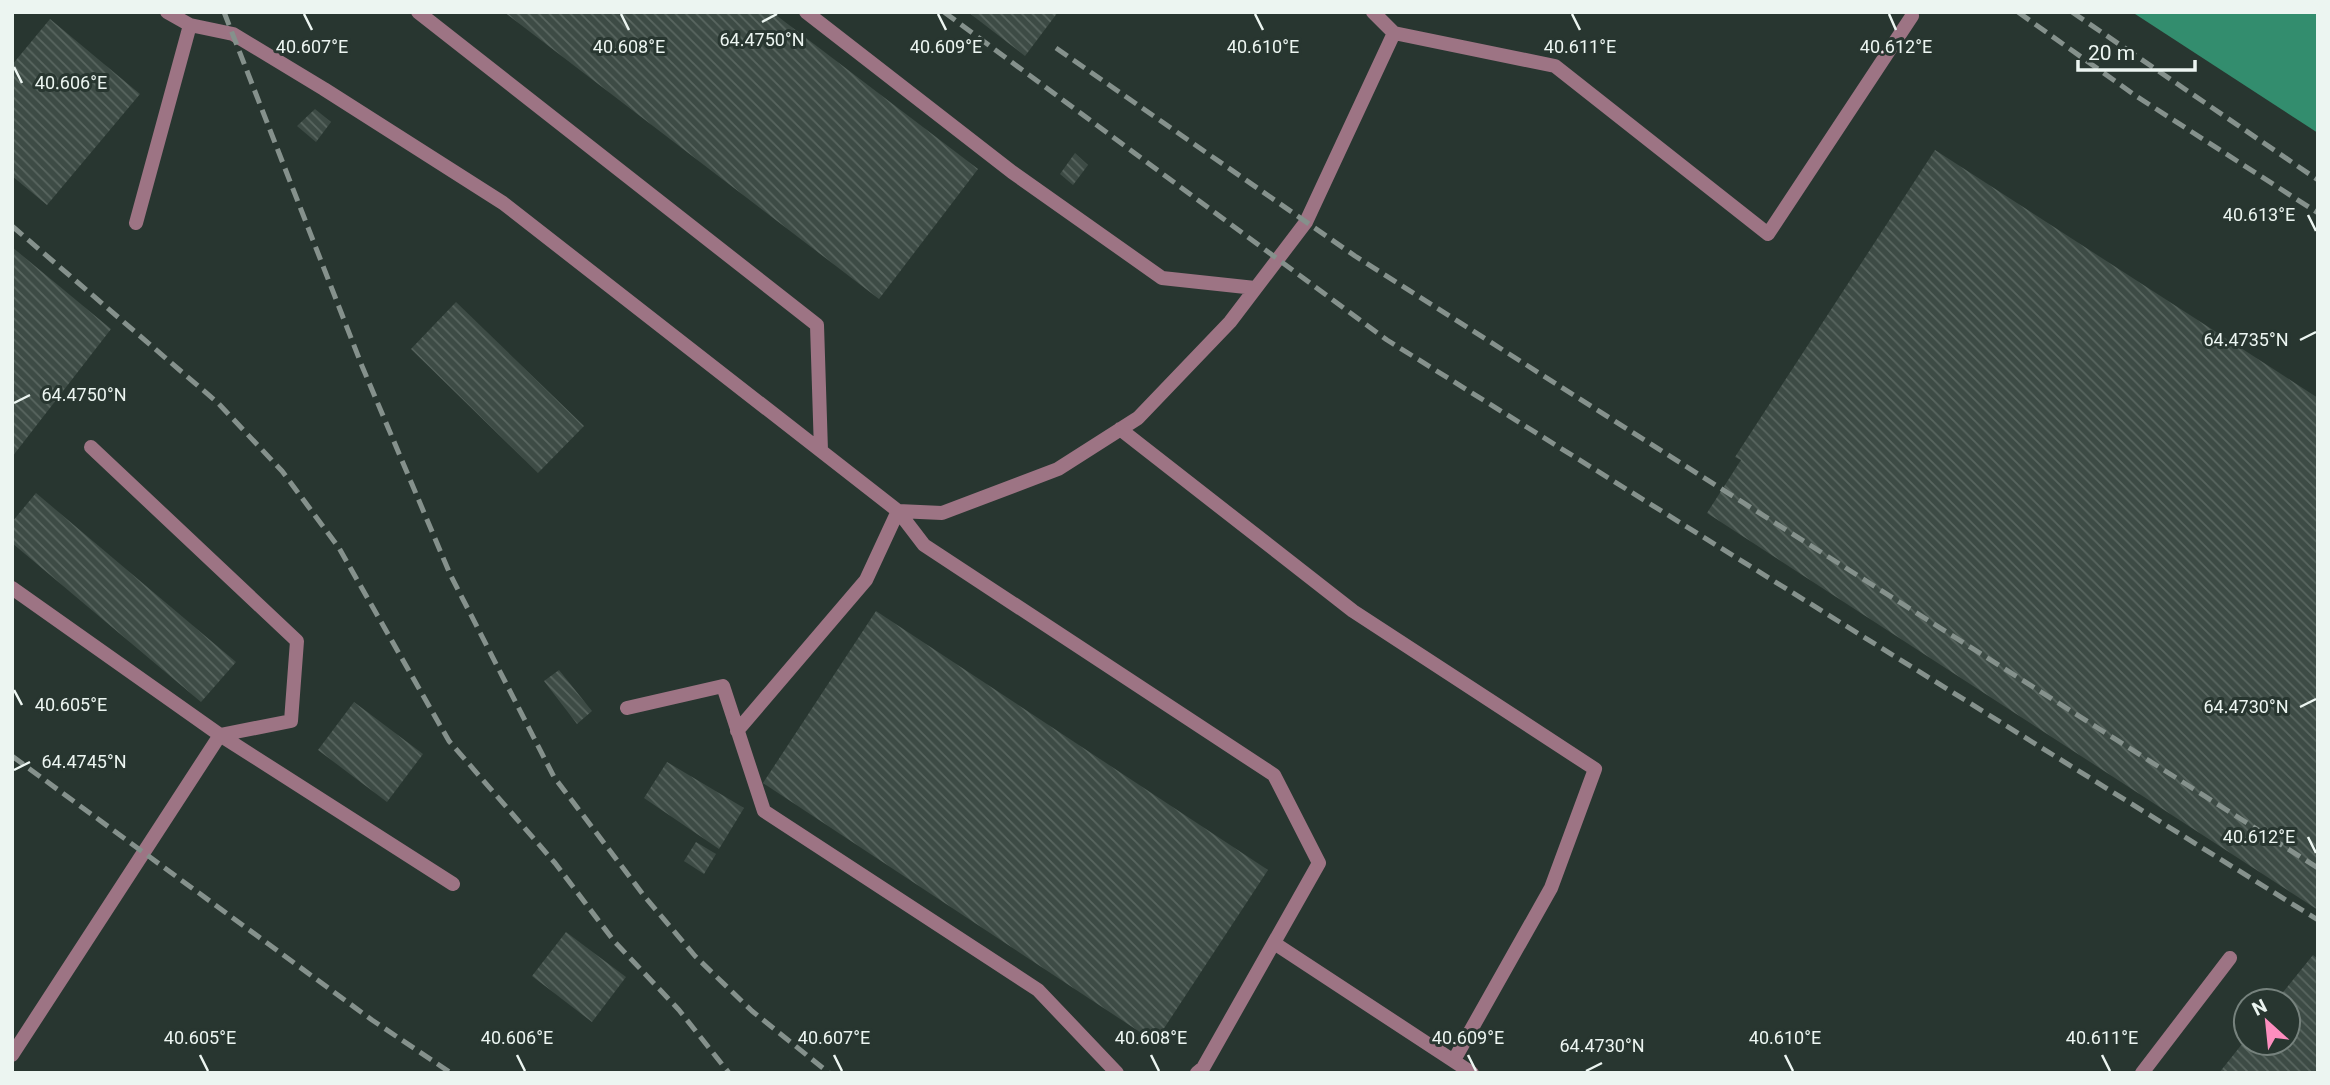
<svg xmlns="http://www.w3.org/2000/svg" width="2330" height="1085" font-family="Roboto,sans-serif">
<style>
.water{fill:#338d6e}
.building{fill:url(#building-back-hatch)}
.lines{fill:none;stroke-linecap:round;stroke-linejoin:round}
.lane{stroke:#9d7484;stroke-width:14}
.rail{stroke:#85918c;stroke-width:5;stroke-dasharray:14 7;stroke-linecap:butt}
.ticks{fill:none;stroke:#ecf5f1;stroke-width:2.5}
.ticks-label{font-size:18px;text-anchor:middle;fill:#ecf5f1;stroke:#283630;stroke-width:6;stroke-linejoin:round;paint-order:stroke}
</style>
<defs>
<pattern id="building-back-hatch" width="6" height="6" patternUnits="userSpaceOnUse" patternTransform="scale(1.75)"><rect width="6" height="6" fill="#3d4b45"/><path d="M-1 5l2 2M0 0l6 6M5-1l2 2" fill="none" stroke="#596660"/></pattern>
</defs>
<rect width="100%" height="100%" fill="#283630"/>
<path class="water" d="M2132 12H2318V133Z"/>
<path class="building" d="M504 12H772L978 169 879 299Z
M968 12H1058L1025 56Z
M50 19 140 94 47 205 12 176V65Z
M315 109 331 122 316 142 297 126Z
M1935 150 2318 398V910L1707 513 1741 460 1735 457Z
M1075 153 1088 165 1073 185 1060 174Z
M12 247 111 329 12 457Z
M456 302 584 426 538 473 411 349Z
M36 493 236 662 201 702 12 543V522Z
M876 611 1268 870 1155 1042 763 783Z
M559 670 592 711 577 724 544 681Z
M354 702 423 754 387 802 318 750Z
M667 762 744 808 719 849 644 798Z
M696 842 716 854 704 874 684 861Z
M566 932 626 977 592 1022 532 976Z
M2313 955 2318 959V1073H2219L2246 1039V1043H2288V1001H2276Z"/>
<g class="lines">
<path class="lane" d="M167 12 190 25 233 34 324 89 503 203 898 511 942 513 1058 469 1138 418 1230 322 1306 222 1394 33
M418 12 817 325 821 451
M806 12 1012 172 1162 278 1255 288
M1373 12 1394 33 1555 66 1768 234 1912 16
M136 223 190 25
M1120 429 1353 611 1595 769 1551 888 1454 1060
M12 588 220 735 453 884
M627 708 723 686 764 811 1038 990 1117 1073
M737 731 866 580 898 511 924 545 1274 775 1319 863 1203 1068 1197 1073
M1274 943 1472 1073
M12 1055 220 735 291 721 297 641 91 447
M2142 1073 2230 958"/>
<path class="rail" d="M224 12 362 366 450 574 554 777 645 897 695 956 752 1011 829 1073
M944 12 1387 340 2318 920
M2018 12 2136 96 2318 213
M2072 12 2318 180
M1056 48 1355 256 2318 868
M12 226 218 403 282 471 339 548 449 741 555 863 614 941 679 1010 729 1073
M12 756 372 1020 451 1073"/>
</g>
<path class="ticks" d="M304 14 312 30M621 14 629 30M938 14 946 30M1255 14 1263 30M1572 14 1580 30M1889 14 1896 30M762 22 777 14M14 67 22 83M2308 215 2316 231M2300 340 2316 332M14 403 30 395M14 690 22 705M2300 707 2316 699M14 770 30 762M2308 837 2316 853M200 1055 208 1071M517 1055 525 1071M834 1055 842 1071M1151 1055 1159 1071M1468 1055 1476 1071M1785 1055 1793 1071M2102 1055 2110 1071M1586 1071 1602 1063"/>
<g class="ticks-label">
<text x="762" y="46">64.4750°N</text>
<text x="312" y="53">40.607°E</text>
<text x="629" y="53">40.608°E</text>
<text x="946" y="53">40.609°E</text>
<text x="1263" y="53">40.610°E</text>
<text x="1580" y="53">40.611°E</text>
<text x="1896" y="53">40.612°E</text>
<text x="71" y="89">40.606°E</text>
<text x="2259" y="221">40.613°E</text>
<text x="2246" y="346">64.4735°N</text>
<text x="84" y="401">64.4750°N</text>
<text x="71" y="711">40.605°E</text>
<text x="2246" y="713">64.4730°N</text>
<text x="84" y="768">64.4745°N</text>
<text x="2259" y="843">40.612°E</text>
<text x="200" y="1044">40.605°E</text>
<text x="517" y="1044">40.606°E</text>
<text x="834" y="1044">40.607°E</text>
<text x="1151" y="1044">40.608°E</text>
<text x="1468" y="1044">40.609°E</text>
<text x="1785" y="1044">40.610°E</text>
<text x="2102" y="1044">40.611°E</text>
<text x="1602" y="1052">64.4730°N</text>
</g>
<rect width="2330" height="1085" fill="none" stroke="#ecf5f1" stroke-width="28"/>
<g transform="translate(2267 1022) rotate(333)"><circle r="33" fill="#283630" stroke="#76827d" stroke-width="2"/>
<path d="M0-5L12 26L0 18L-12 26Z" fill="#fd8ebf"/>
<text y="-10" font-size="19" font-weight="bold" text-anchor="middle" fill="#ecf5f1">N</text>
</g>
<path d="M2078 60v10h117v-10" fill="none" stroke="#ecf5f1" stroke-width="3.5"/>
<text x="2088" y="60" font-size="21" fill="#ecf5f1" stroke="#283630" stroke-width="5" paint-order="stroke">20 m</text>
</svg>
